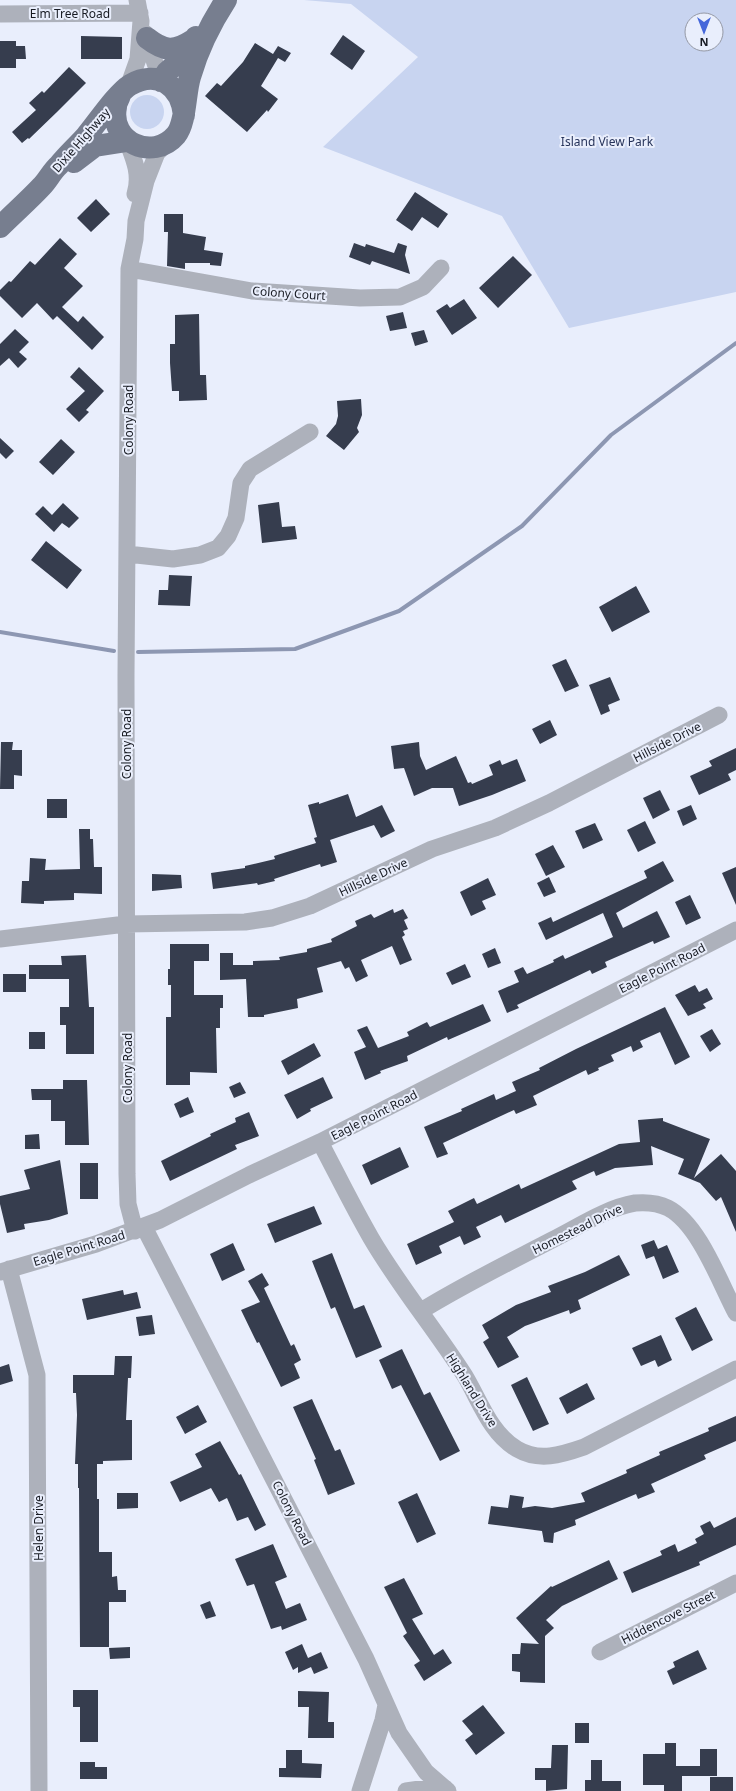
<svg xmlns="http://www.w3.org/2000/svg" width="736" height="1791" font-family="'Noto Sans',sans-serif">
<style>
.green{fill:#c8d4f0;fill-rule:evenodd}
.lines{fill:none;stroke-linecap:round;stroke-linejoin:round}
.stream{stroke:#8d97b2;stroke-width:4}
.building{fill:#363d4e}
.minor{stroke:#adb1bb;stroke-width:17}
.major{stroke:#777e8f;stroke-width:22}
.labels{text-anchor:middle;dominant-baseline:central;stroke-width:4;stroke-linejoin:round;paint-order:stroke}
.street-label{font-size:12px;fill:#171a22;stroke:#e9eefc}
.park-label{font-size:12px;fill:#26335a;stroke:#e9eefc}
</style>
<rect width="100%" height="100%" fill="#e9eefc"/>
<path class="green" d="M304 0H736V292L569 328 502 216 323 147 418 57 351 4ZM692 20H716V44H692Z
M130 112a17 17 0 1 1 34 0a17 17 0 1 1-34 0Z"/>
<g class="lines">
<path class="stream" d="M0 632 114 651
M138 652 295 649 399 611 522 526 611 435 736 343"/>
</g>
<path class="building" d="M343 35 365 51 352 70 330 54Z
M81 36 122 37V59H81Z
M0 41H16V46H25L26 59H16V68H0Z
M255 43 273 54 278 46 291 53 285 62 278 58 261 86 278 99 268 112 267 110 247 132 205 96 217 83 221 86 243 62Z
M69 67 86 83 57 112 29 139 28 138 22 143 12 132 36 110 29 103 42 91 44 93Z
M415 192 448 214 438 228 422 217 412 231 396 220Z
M96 199 110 214 91 232 77 218Z
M164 214H183V233L206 237 204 250 223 253 221 266 210 265V263H185V269L167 266 168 232H164Z
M60 238 77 254 64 268 83 286 62 307 78 322 83 316 104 337 92 350 57 316 53 320 37 303 22 318 0 296V290L9 281 11 282 30 261 35 265Z
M354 243 365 247 366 244 394 253 398 243 407 246 405 255 410 274 372 261 370 265 349 257Z
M513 256 532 275 498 308 479 288Z
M464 299 477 318 452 335 436 311 447 304 450 308Z
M403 312 407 328 390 331 386 316Z
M199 314 200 375H206L207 400 179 401V391H172L170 363V344H175V315Z
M15 329 29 342 19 352 27 359 18 368 9 358 0 366V344Z
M424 330 428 342 415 346 411 333Z
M79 367 104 391 86 410 89 412 79 422 66 409 85 391 70 377Z
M361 399 362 415 357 428 359 432 344 450 326 436 336 424 338 416 337 401Z
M0 438 14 451 6 459 0 453Z
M61 439 75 452 53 475 39 462Z
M279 502 282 527 295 526 297 539 262 543 258 505Z
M63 503 79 518 69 528 62 523 54 532 35 514 43 506 52 515Z
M46 541 82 570 67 589 31 560Z
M169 575 192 576 190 606 158 605 159 590H168Z
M636 586 650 612 612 632 599 607Z
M566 659 579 686 565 692 552 665Z
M610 677 620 700 608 705 610 711 601 715 589 685Z
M550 720 557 735 540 744 532 729Z
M1 742H13L12 750H22V776L14 775V789H0Z
M419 742 420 756 426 770 456 756 468 783 471 782 472 784 493 775 489 765 500 760 502 765 517 759 526 781 492 795 459 806 453 788H432L414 796 404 768 394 769 391 746Z
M736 748V770L728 774 731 780 699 795 690 776 712 766 709 761Z
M660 790 670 810 653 819 643 798Z
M348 794 356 817 382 805 395 831 381 838 374 825 330 840 337 862 321 867 320 864 274 879 275 881 258 885 257 883 213 889 211 873 245 868V866L275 859 274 856 316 843 314 838 317 837 308 805 319 802V804Z
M47 799H67V818H47Z
M691 805 697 819 683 826 677 811Z
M645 821 656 843 638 852 627 830Z
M595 823 603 840 583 849 575 831Z
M79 829H90V839H93L94 867H102V894L74 893V900L44 901V904L21 903 22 881H29L30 858 46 859 45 870 80 869Z
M553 845 565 867 546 876 535 854Z
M663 861 674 881 616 913 623 928 657 911 670 937 654 944 653 941 605 962 607 967 592 974 590 970 517 1005 519 1008 507 1013 498 991 519 982 514 971 523 967 527 974 554 962 553 960 563 955 565 959 613 937 603 913 546 940 538 923 551 917 553 922 647 878 644 871Z
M736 867V905L722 873Z
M152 874 181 875 182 888 152 891Z
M549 877 556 892 544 897 537 883Z
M488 878 496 895 482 901 486 909 471 916 460 892Z
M690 895 701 918 686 925 675 902Z
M393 909 394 913 403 909 408 918 404 920 408 929 403 931 405 935 402 937 412 960 400 965 392 946 361 960 368 976 356 982 349 967 345 969 341 961 317 968 323 992 297 999 298 1008 264 1015V1017H248L246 979 220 980V953H233V965H253V961L280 960 279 957 307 952V949L332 942 331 939 357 926 355 921 371 914 374 918Z
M170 944H209V961H194V995H223V1008H220V1028H216L217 1073 190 1072V1085H166V1017H171V985H168V969H170Z
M495 948 501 963 488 968 482 954Z
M86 955 89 1007H94V1054H66V1025H60V1007H69V979H29V965H62L61 956Z
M465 964 471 977 452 985 446 973Z
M3 974H26V992H3Z
M695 985 699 992 707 988 713 999 703 1004 706 1008 688 1016 675 995Z
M483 1004 491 1021 487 1023 448 1040 447 1037 407 1056 408 1061 380 1071 381 1073 365 1080 354 1052 366 1047 357 1030 367 1026 378 1048 409 1036 407 1032 427 1022 430 1027Z
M665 1007 690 1057 675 1065 660 1032 640 1041 643 1047 633 1052 631 1046 611 1055 614 1061 598 1068 599 1070 588 1075 586 1070 533 1096 537 1105 516 1114 514 1110 443 1143 448 1154 437 1158 424 1127 462 1111 461 1109 494 1094 496 1100 516 1091 512 1082 540 1070 539 1068 576 1049Z
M712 1029 721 1044 710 1052 700 1036Z
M29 1032H45V1049H29Z
M314 1043 321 1056 288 1075 281 1061Z
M323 1077 333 1098 310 1109 311 1111 297 1119 284 1095Z
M63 1080H87L89 1145H65V1121H51V1100H32L31 1089H63Z
M240 1082 246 1093 234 1098 229 1087Z
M188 1097 194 1112 180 1118 174 1104Z
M249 1112 259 1136 235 1145 237 1149 170 1181 161 1161 211 1136 210 1134 236 1122 235 1118Z
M663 1118V1121L710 1139 694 1178 721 1154 736 1171V1232L721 1197 716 1201 700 1183 678 1174 684 1159 651 1146 653 1165 615 1168 596 1176 594 1171 572 1181 577 1189 505 1223 501 1215 476 1227 481 1237 464 1245 460 1236 439 1246 442 1253 416 1265 407 1244 454 1222 448 1211 474 1198 477 1204 519 1184 521 1189 619 1144 640 1142 638 1120Z
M39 1134 40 1149H25V1135Z
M400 1147 409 1167 371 1185 362 1165Z
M60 1160 68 1214 49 1220 24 1224 25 1229 7 1233 0 1204V1196L30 1189 24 1170Z
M80 1163H98V1199H80Z
M314 1206 322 1224 275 1243 267 1224Z
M654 1240 658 1249 667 1245 679 1272 663 1279 654 1256 646 1259 641 1245Z
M233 1243 245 1270 222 1281 210 1254Z
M332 1253 354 1309 364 1305 382 1347 356 1358 335 1307 331 1309 312 1261Z
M619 1255 630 1275 578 1300 581 1309 570 1314 569 1310 525 1326 507 1337 519 1357 498 1368 483 1342 489 1338 482 1325 516 1305 551 1292 548 1286 585 1272Z
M262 1273 269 1285 264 1288 291 1346 294 1344 301 1360 294 1364 300 1378 281 1387 259 1342 257 1343 241 1310 260 1302 248 1281Z
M123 1290 124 1295 137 1292 141 1308 87 1320 82 1299Z
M696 1307 713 1340 692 1351 675 1318Z
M152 1315 155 1334 139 1336 136 1317Z
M661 1335 672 1360 658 1367 655 1360 641 1366 632 1348Z
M402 1349 424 1395 430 1392 460 1451 440 1461 401 1385 392 1389 379 1360Z
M115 1356H132L131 1378H128L126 1420H132V1460L103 1461V1464H97V1499H99V1552H112V1577L117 1576 118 1590H126V1602H109V1647H80L79 1488H78V1464H75L77 1415 76 1393H73V1375H114Z
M9 1364 13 1381 0 1385V1367Z
M527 1377 549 1424 533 1431 511 1385Z
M587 1383 595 1399 567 1414 559 1398Z
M312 1399 335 1451 340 1449 355 1484 328 1495 314 1460 316 1459 293 1407Z
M198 1405 207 1422 185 1434 176 1417Z
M736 1416V1441L704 1455 706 1459 651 1484 655 1492 638 1499 636 1494 575 1520 576 1525 554 1533 553 1543 544 1542 542 1531 488 1524 491 1506 508 1508 510 1495 524 1497 522 1508 535 1506 552 1508 585 1502 581 1493 627 1473 626 1470 660 1455 659 1452 709 1431 708 1428Z
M220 1441 239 1475 241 1474 266 1525 255 1531 248 1517 237 1521 227 1498 219 1502 211 1488 180 1502 170 1482 202 1467 195 1454Z
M117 1493H138V1508L117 1509Z
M417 1493 436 1534 417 1543 398 1502Z
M736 1517V1545L699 1562 700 1565 632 1593 623 1572 662 1555 660 1551 675 1544 678 1552 697 1543 695 1539 704 1534 700 1526 710 1521 714 1528Z
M273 1544 287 1577 275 1582 286 1609 300 1603 307 1620 282 1630 281 1626 271 1629 254 1584 247 1586 235 1559Z
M609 1560 618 1579 562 1606 546 1620 554 1628 545 1636V1683L520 1682V1672L512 1671V1654H520L521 1643 539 1644 516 1618 551 1586 552 1587Z
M404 1578 423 1614 412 1619 434 1655 443 1649 452 1663 424 1681 414 1665 420 1661 403 1636 407 1633 384 1587Z
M210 1601 216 1616 206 1619 200 1605Z
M302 1644 308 1658 321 1652 328 1668 314 1674 311 1667 298 1673V1667L293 1670 285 1652Z
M130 1647V1658L110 1659 109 1648Z
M698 1650 707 1669 673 1685 667 1671 675 1667 673 1662Z
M73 1690H98V1742H80V1707H73Z
M298 1691 329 1692 328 1722H334V1738H308L309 1707H298Z
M483 1705 505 1733 476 1755 465 1740 473 1734 462 1721Z
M575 1723H589V1743H575Z
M665 1743H676V1766H700V1749H717V1776H682V1791H664V1785H643V1754H665Z
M552 1745H568L567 1789 546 1791V1780H535V1768H551Z
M286 1750H302V1763L322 1764 321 1778 279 1777V1768H286Z
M591 1760H602V1781H621V1791H585V1780H591Z
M80 1762H95V1767H107V1779H80Z
M710 1777H733V1791H710Z"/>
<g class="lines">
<path class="minor" d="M0 14 140 13
M145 33 161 81
M128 87 138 59 141 21 137 0
M127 141C134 159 141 175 135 194
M129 269 252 291 360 298 400 297 423 287 441 268
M127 554 173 559 200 555 218 548 228 536 236 518 241 483 250 469 310 432
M0 939 126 924 245 922 272 918 310 906 432 849 495 828 549 803 719 715
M320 1142C337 1174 353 1207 371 1238 399 1286 435 1329 465 1376 480 1401 490 1433 517 1449 539 1462 561 1455 584 1447L736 1369
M144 1227 366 1659 399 1733 426 1772 448 1791
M135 1231 128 1204 127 1174 126 676 129 269 135 239 136 221 146 181 157 153 168 142
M9 1269 37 1375 39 1791
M0 1272 96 1244 160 1220 249 1175 320 1142 736 930
M421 1311C463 1285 508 1263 552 1240 578 1227 606 1208 635 1203 646 1202 658 1203 668 1208 699 1224 720 1283 736 1313
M600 1652 736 1583
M360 1791 383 1720 386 1705
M406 1791 427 1788H445"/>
<path class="major" d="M147 38C165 52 174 52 193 40
M161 81 167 72 182 59 196 37
M120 95C119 99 116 103 116 107 109 142 153 162 176 135 186 123 185 93 190 77 198 49 211 23 226 0
M74 162 95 146 127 141
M0 227C14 213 29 200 42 186 48 180 52 171 59 165 67 155 77 146 86 136 97 123 117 93 130 85 158 69 181 86 184 115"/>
</g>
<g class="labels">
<g class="street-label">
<text x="70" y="13">Elm Tree Road</text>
<text transform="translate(81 140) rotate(-49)">Dixie Highway</text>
<text transform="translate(289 293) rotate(4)">Colony Court</text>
<text transform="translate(128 420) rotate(-90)">Colony Road</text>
<text transform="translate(667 742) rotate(-27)">Hillside Drive</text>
<text transform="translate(126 744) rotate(-90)">Colony Road</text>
<text transform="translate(373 877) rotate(-25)">Hillside Drive</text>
<text transform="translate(662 968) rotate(-27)">Eagle Point Road</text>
<text transform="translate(127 1068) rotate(-90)">Colony Road</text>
<text transform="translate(374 1115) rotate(-27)">Eagle Point Road</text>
<text transform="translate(577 1229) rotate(-26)">Homestead Drive</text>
<text transform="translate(79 1248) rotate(-17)">Eagle Point Road</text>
<text transform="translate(472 1390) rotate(58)">Highland Drive</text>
<text transform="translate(292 1513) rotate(63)">Colony Road</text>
<text transform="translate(38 1528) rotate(-90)">Helen Drive</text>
<text transform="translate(668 1617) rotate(-27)">Hiddencove Street</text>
</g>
<g class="park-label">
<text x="607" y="141">Island View Park</text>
</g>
</g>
<g transform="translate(704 32) rotate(180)"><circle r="19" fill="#e9eefc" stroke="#9599a5"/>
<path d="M0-3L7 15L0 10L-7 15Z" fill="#4567da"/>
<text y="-6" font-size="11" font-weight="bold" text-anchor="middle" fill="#171a22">N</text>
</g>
</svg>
